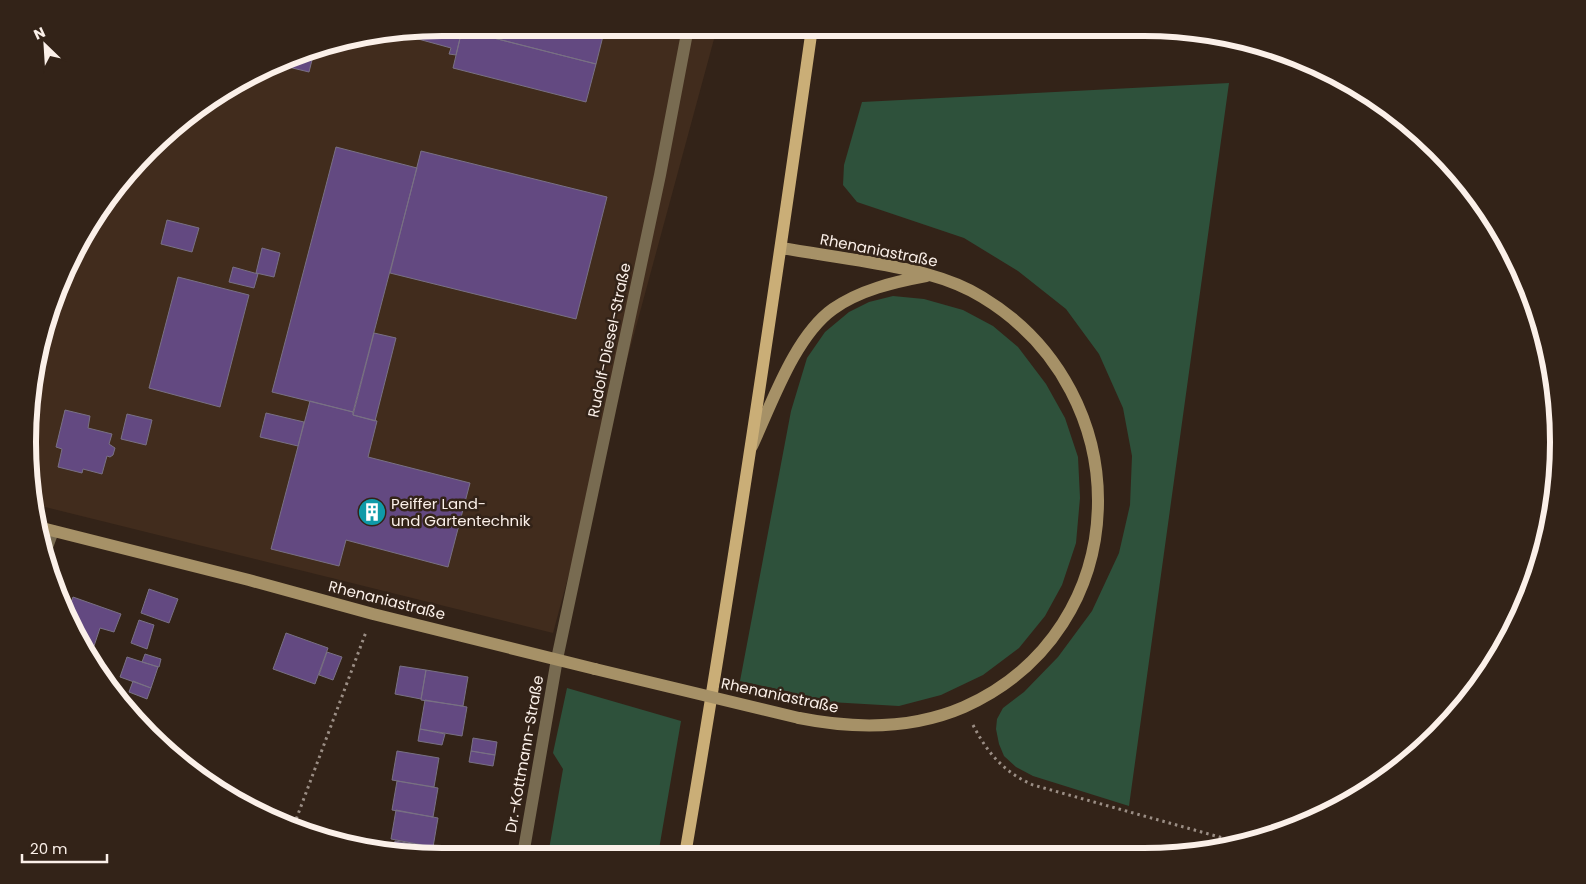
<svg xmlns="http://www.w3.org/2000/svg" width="1586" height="884" font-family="Poppins,sans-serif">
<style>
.built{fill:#412c1d}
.green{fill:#2e513b}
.building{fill:#634981;stroke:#797184}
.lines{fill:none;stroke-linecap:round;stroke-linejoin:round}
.path{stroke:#9b8e85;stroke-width:3;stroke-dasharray:2.5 4;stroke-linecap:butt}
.street{stroke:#786b51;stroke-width:12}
.secondary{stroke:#a69167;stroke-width:12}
.primary{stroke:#caae77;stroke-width:12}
.secondary-bridge{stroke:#a69167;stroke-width:12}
.labels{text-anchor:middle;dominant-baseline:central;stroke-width:5;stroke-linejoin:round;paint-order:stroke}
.street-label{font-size:15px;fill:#fbf0e9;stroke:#332318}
.poi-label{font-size:15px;fill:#fbf0e9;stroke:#332318;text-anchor:start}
.rim{fill:none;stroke:#fbf0e9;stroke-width:6}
</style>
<rect width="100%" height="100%" fill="#332318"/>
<path class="built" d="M442 28H717L553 633 37 505 28 469 42 334 98 211 190 113 309 49Z"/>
<path class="green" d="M1229 83 1129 806 1033 776 1016 767 1004 756 999 744 996 729 997 719 1003 708 1024 692 1058 657 1092 611 1119 553 1130 505 1132 456 1123 408 1099 354 1066 309 1018 271 964 238 857 202 843 185 844 165 862 102Z
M893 296 924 299 963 310 993 326 1018 347 1046 384 1065 418 1078 457 1080 498 1076 543 1062 585 1045 616 1019 648 983 675 941 695 899 706 812 701 795 693 740 681 791 411 807 358 825 332 849 312 869 302Z
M567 688 681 721 658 855H548L563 769 553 753Z"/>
<path class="building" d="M442 28 462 30 456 55 449 54 451 48 400 34Z
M454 28H605L596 64Z
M462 30 596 64 586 102 453 68Z
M315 48 309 72 280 65 309 49Z
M336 147 417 168 353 412 272 392Z
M421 151 607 197 576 319 390 273Z
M167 220 199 228 192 252 161 244Z
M262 248 280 253 274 277 256 273Z
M233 267 258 274 254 288 229 282Z
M178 277 249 295 220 407 149 388Z
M374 333 396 338 375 421 353 415Z
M310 401 353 412V415L377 421 368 457 470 483 448 567 346 540 339 566 271 549Z
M65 410 90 416 88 428 112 434 109 444 115 448 113 455 110 457 107 456 102 474 83 469 82 473 58 467 62 449 56 447Z
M266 413 304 422 298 446 260 437Z
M127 414 152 420 146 445 121 439Z
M149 589 178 599 169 623 141 613Z
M73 597 121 614 114 632 100 628 94 646 85 643 67 614Z
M139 620 154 625 147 649 131 643Z
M286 633 328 648 315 684 273 669Z
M327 652 342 657 333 680 319 675Z
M145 654 161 659 159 667 142 662Z
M127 657 158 667 151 688 120 677Z
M400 666 426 670 421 699 395 694Z
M426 670 468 677 463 706 421 700Z
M133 681 151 688 147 699 129 692Z
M425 700 467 707 462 736 420 729Z
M420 729 445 734 442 745 418 741Z
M473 738 497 742 495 755 471 751Z
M397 751 439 758 434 787 392 780Z
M471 751 495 755 493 766 469 762Z
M397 781 438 788 433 817 392 810Z
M396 810 438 818 433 847 391 839Z
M395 841 436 848 435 856H415L393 852Z
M457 851 480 855H457Z"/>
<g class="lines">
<path class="path" d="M973 725C988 754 1004 772 1033 785L1241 843
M294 825 366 632"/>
<path class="street" d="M47 547 53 531
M523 855 557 659 660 175 688 28"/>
<path class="secondary" d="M781 248C810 253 839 257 868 262 908 269 948 276 982 297 1141 393 1138 629 964 707 911 730 854 729 799 718
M752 446C772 403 795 336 833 309 860 290 894 282 926 276
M42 528 249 580 373 614 595 669"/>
<path class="primary" d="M685 855C732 580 773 304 812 28"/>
<path class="secondary-bridge" d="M595 669 799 718"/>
</g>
<defs>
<symbol id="building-disc" viewBox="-11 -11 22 22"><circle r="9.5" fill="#0f9aa8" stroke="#332318"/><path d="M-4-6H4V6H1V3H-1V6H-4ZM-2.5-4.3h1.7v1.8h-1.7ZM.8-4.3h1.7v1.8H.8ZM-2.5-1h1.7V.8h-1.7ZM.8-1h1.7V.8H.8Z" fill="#fff"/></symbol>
</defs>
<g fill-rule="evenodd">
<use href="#building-disc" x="356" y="496" width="32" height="32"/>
</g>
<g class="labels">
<g class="street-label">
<text transform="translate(879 250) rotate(11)">Rhenaniastraße</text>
<text transform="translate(609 340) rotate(-78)">Rudolf-Diesel-Straße</text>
<text transform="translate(387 600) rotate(14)">Rhenaniastraße</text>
<text transform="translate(780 695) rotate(12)">Rhenaniastraße</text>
<text transform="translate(524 754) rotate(-80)">Dr.-Kottmann-Straße</text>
</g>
<g class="poi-label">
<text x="391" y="503">Peiffer Land-<tspan x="391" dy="17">und Gartentechnik</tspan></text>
</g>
</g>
<path d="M0 0H1586V884H0ZM442 36H1144A406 406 0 0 1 1550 442V442A406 406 0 0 1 1144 848H442A406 406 0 0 1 36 442V442A406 406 0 0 1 442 36Z" fill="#332318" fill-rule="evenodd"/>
<path class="rim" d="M442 36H1144A406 406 0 0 1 1550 442V442A406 406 0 0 1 1144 848H442A406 406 0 0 1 36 442V442A406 406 0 0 1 442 36Z"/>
<g transform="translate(45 45) rotate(335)" stroke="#332318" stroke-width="4" paint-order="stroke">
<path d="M0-4L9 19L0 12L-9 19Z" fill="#fbf0e9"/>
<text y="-8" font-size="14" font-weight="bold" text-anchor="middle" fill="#fbf0e9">N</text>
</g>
<path d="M22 854v8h85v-8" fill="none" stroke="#fbf0e9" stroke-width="2.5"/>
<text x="30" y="854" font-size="15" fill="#fbf0e9" stroke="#332318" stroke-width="4" paint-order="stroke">20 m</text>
</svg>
